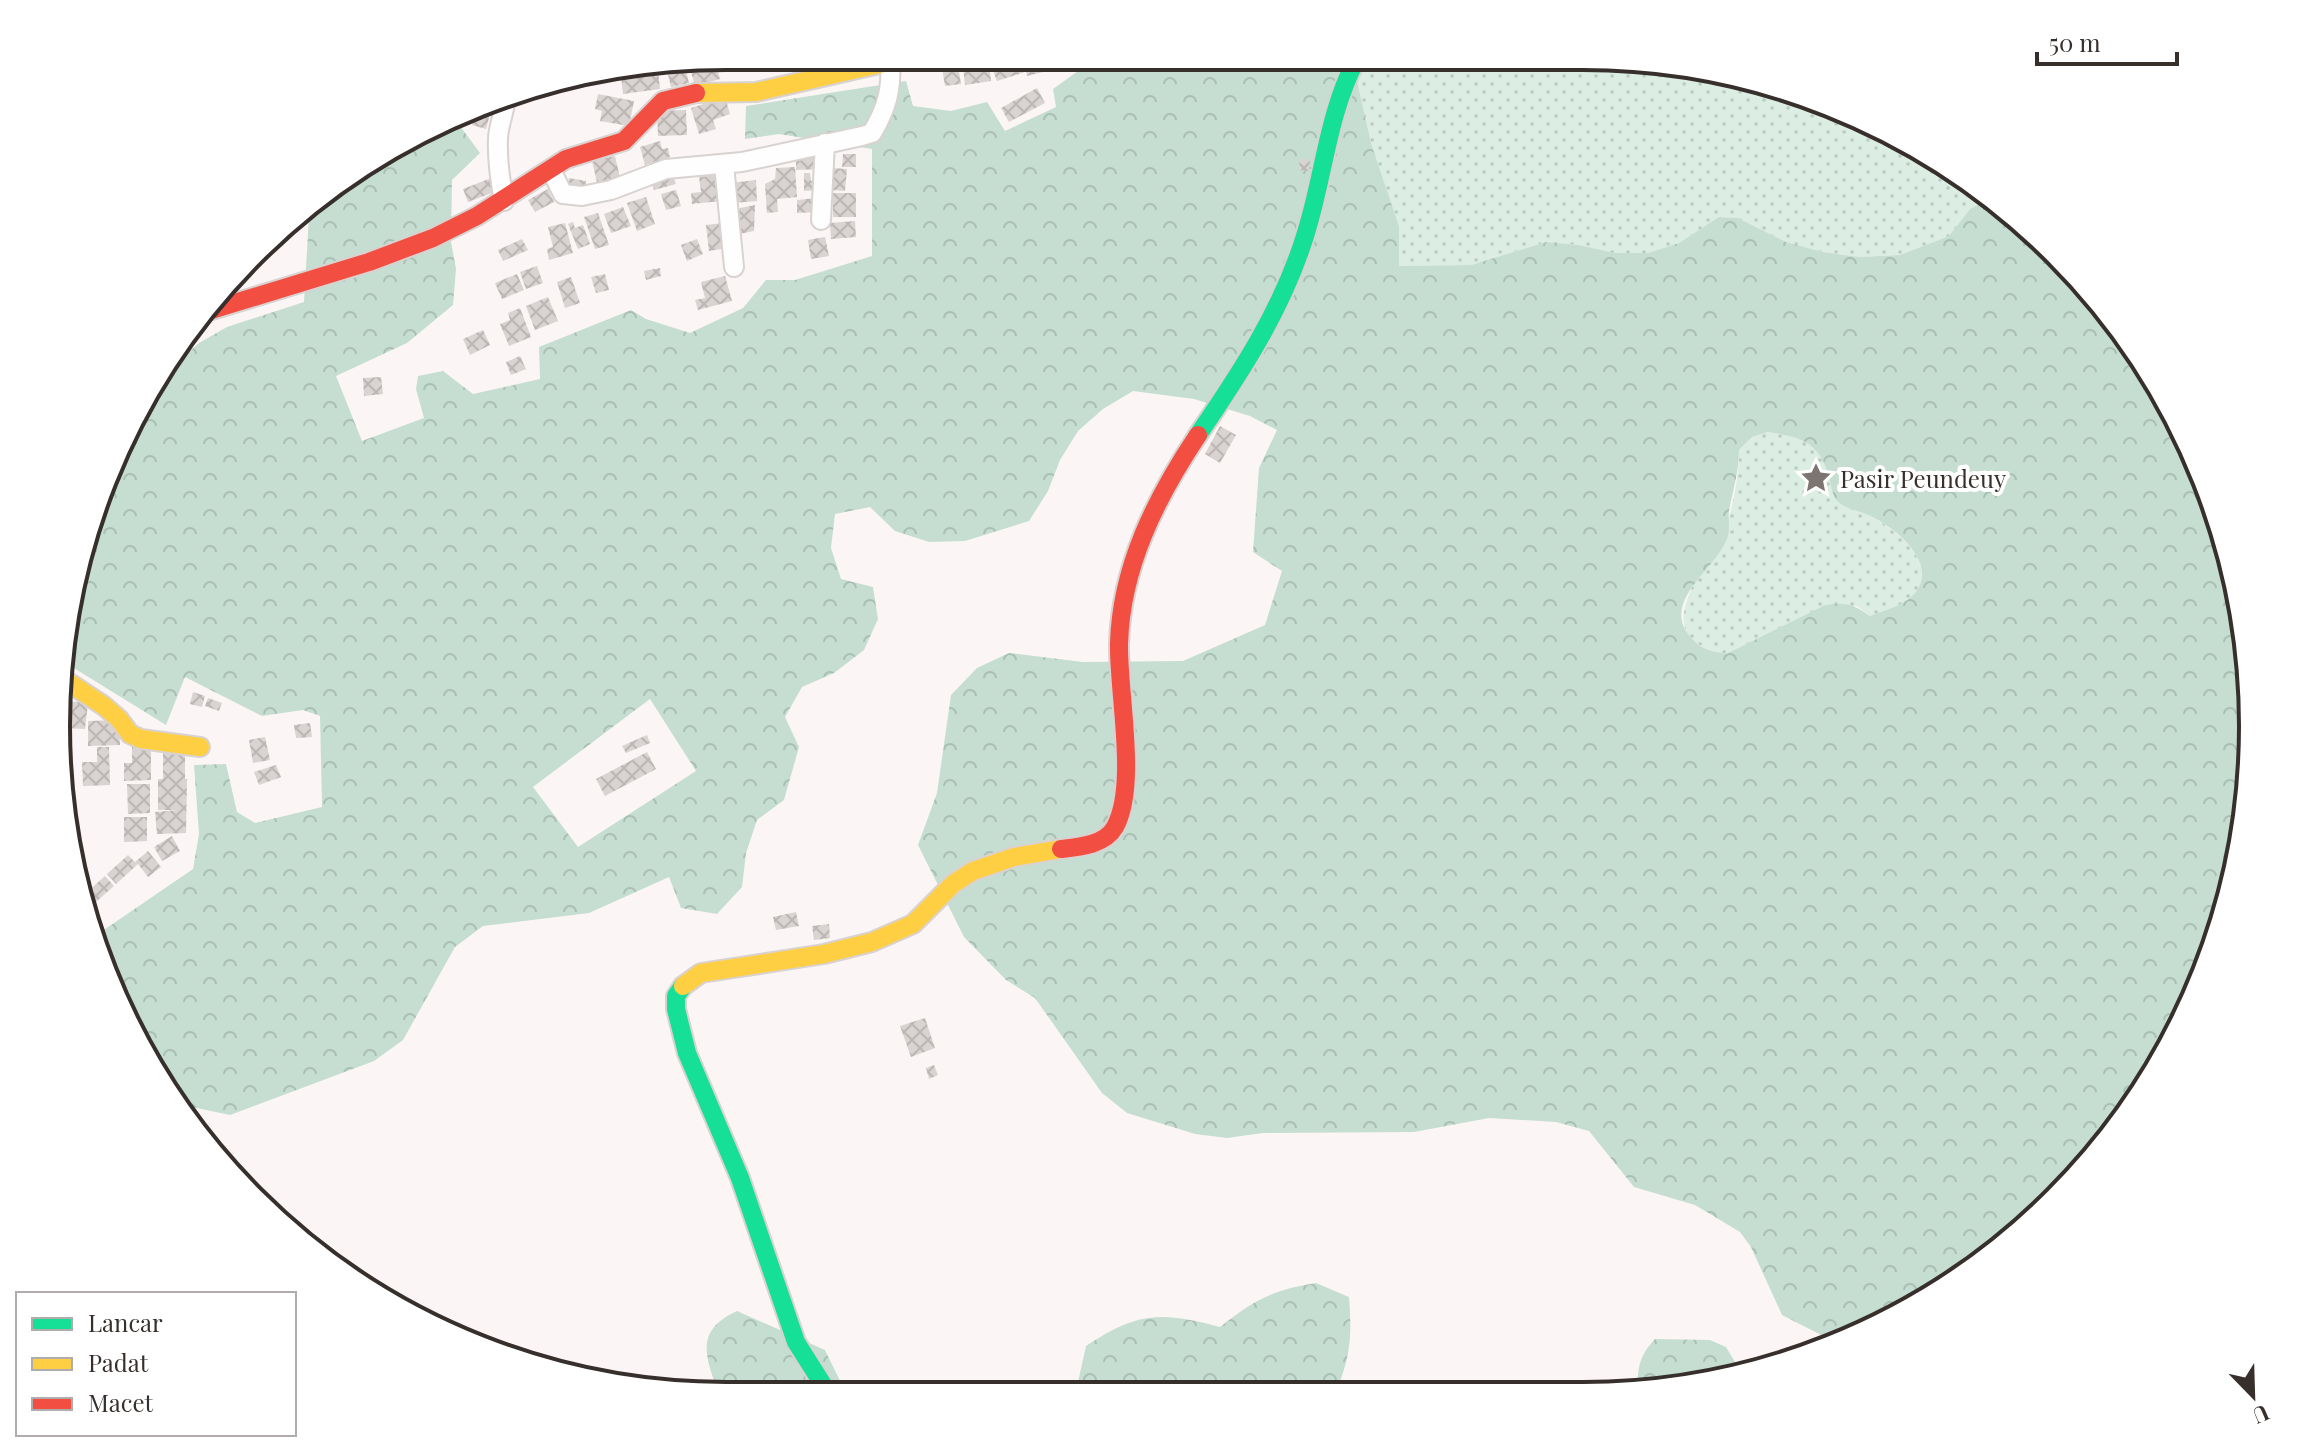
<svg xmlns="http://www.w3.org/2000/svg" width="2309" height="1452" font-family="'Playfair Display',serif">
<style>
.grass{fill:url(#grass-dots)}
.forest{fill:url(#forest-crowns);fill-rule:evenodd}
.building{fill:url(#building-cross-hatch)}
.lines{fill:none;stroke-linecap:round;stroke-linejoin:round}
.street-casing{stroke:#d8d2d0;stroke-width:22}
.fast-casing{stroke:#d8d2d0;stroke-width:22}
.slow-casing{stroke:#d8d2d0;stroke-width:22}
.jam-casing{stroke:#d8d2d0;stroke-width:22}
.street{stroke:#fefefe;stroke-width:18}
.fast{stroke:#16e098;stroke-width:18}
.slow{stroke:#ffcf43;stroke-width:18}
.jam{stroke:#f24e42;stroke-width:18}
.labels{text-anchor:middle;dominant-baseline:central;stroke-width:8;stroke-linejoin:round;paint-order:stroke}
.poi-label{font-size:24px;fill:#372f2c;stroke:#fff;text-anchor:start}
.rim{fill:none;stroke:#372f2c;stroke-width:4}
</style>
<defs>
<pattern id="grass-dots" width="8" height="8" patternUnits="userSpaceOnUse" patternTransform="scale(2)"><rect width="8" height="8" fill="#dcede3"/><path d="M2 2h.1M6 6h.1" fill="none" stroke="#bdccc3" stroke-width="1.8" stroke-linecap="round"/></pattern>
<pattern id="forest-crowns" width="20" height="18" patternUnits="userSpaceOnUse" patternTransform="scale(2)"><rect width="20" height="18" fill="#c5ded1"/><path d="M2 6a3 3 0 1 1 6 0M12 15a3 3 0 1 1 6 0" fill="none" stroke="#aabfb4"/></pattern>
<pattern id="building-cross-hatch" width="8" height="8" patternUnits="userSpaceOnUse" patternTransform="scale(2)"><rect width="8" height="8" fill="#d9d3d1"/><path d="M0 0l8 8M0 8l8-8" fill="none" stroke="#bbb5b4"/></pattern>
</defs>
<rect width="100%" height="100%" fill="#fbf6f5"/>
<path class="grass" d="M1384 60 1670 62 1839 107 1993 197 1970 209 1949 236 1900 255 1859 257 1823 252 1786 242 1738 218 1720 217 1679 243 1648 253H1613L1579 245 1546 242 1471 265 1398 266 1399 226 1371 143 1356 76Z
M1768 432C1800 437 1818 441 1828 474 1830 481 1832 492 1836 498 1843 509 1858 510 1868 515 1894 527 1941 564 1914 594 1903 606 1885 610 1870 616L1857 606H1823L1726 654C1636 637 1715 562 1729 517 1735 496 1739 471 1739 450L1752 437Z"/>
<path class="forest" d="M1096 58 1384 60 1356 76 1371 143 1399 226V266L1471 265 1546 242 1579 245 1614 253H1648L1679 243 1719 217 1738 218 1786 242 1823 252 1859 257 1900 255 1949 236 1970 209 1993 197 2087 285 2163 391 2218 511 2247 639 2252 770 2230 900 2184 1023 2114 1134 2024 1230 1918 1306 1837 1343 1782 1315 1751 1247 1740 1232 1695 1205 1634 1187 1589 1131 1556 1122 1489 1118 1414 1132 1263 1133 1227 1138 1195 1134 1127 1113 1102 1093 1035 998 1006 980 964 937 918 845 937 793 951 695 977 668 1009 653 1083 662 1183 661 1265 625 1282 571 1253 552 1259 468 1277 430 1250 416 1194 399 1133 391 1103 409 1078 431 1060 460 1048 491 1029 521 965 541 929 542 895 531 870 507 835 514 831 548 841 579 873 587 878 619 864 650 834 673 802 687 785 717 799 747 784 800 757 820 746 853 742 887 717 914 681 908 669 877 589 913 483 926 455 947 403 1040 374 1061 230 1115 173 1103 169 1098 95 936 193 869 199 834 194 765 226 764 237 812 255 823 322 807 320 716 303 710 262 716 185 677 166 725 69 665 80 601 76 590 92 510 153 396 171 368 199 343 227 327 304 302 309 216 305 215 353 169 459 117 460 126 480 153 452 180 451 242 456 269 453 305 407 343 336 376 362 441 424 418 416 389 418 376 443 371 473 394 540 379 539 347 631 310 646 319 690 333 743 308 766 280H795L872 256V149L779 134 745 139 746 106 906 81 913 106 951 111 987 102 1005 131 1056 107 1053 89ZM1768 432C1800 437 1818 441 1828 474 1830 481 1832 492 1835 498 1842 509 1858 510 1868 515 1894 526 1941 564 1914 594 1903 606 1885 610 1870 616 1854 604 1843 601 1823 606L1726 654C1710 651 1698 648 1688 634 1662 599 1719 567 1728 536 1730 529 1728 519 1729 511 1733 490 1739 471 1739 450L1752 437ZM650 699 696 771 578 847 533 787Z
M1316 1283 1349 1297C1352 1335 1351 1358 1335 1393L1080 1392 1078 1382 1086 1346C1137 1312 1161 1311 1220 1327 1254 1300 1272 1290 1316 1283Z
M737 1311 825 1350 845 1391H718C704 1354 696 1330 737 1311Z
M1655 1339 1710 1340 1726 1347 1741 1372 1638 1392C1637 1369 1639 1356 1655 1339Z"/>
<path class="building" d="M714 58 720 79 695 86 688 62Z
M1006 58H1021L1025 72 997 81 992 68 1007 63Z
M1023 58H1053L1056 69 1027 76Z
M957 60 961 84 945 86 941 62Z
M684 63 689 83 671 87 666 66Z
M989 63 991 81 965 85 963 66Z
M658 70 660 89 623 94 621 76Z
M549 85 551 94 539 96 537 87Z
M531 88 532 97 514 100 513 91Z
M1037 88 1045 103 1009 122 1001 108Z
M598 94 634 101 629 126 600 121 602 111 595 109Z
M725 97 730 114 713 120 716 129 699 134 691 108Z
M490 102 493 103 486 129 472 125 477 108Z
M686 110 687 135 658 136 657 111Z
M660 141 662 149 668 148 670 157 645 165 640 147Z
M818 149 819 169 796 170V151Z
M843 154H856V167H842Z
M615 156 621 182 598 187 592 161Z
M1300 159 1310 160 1309 171 1299 170Z
M795 167 797 197 777 199 778 212 767 213 765 184 775 179 776 168Z
M833 168 847 169 845 191 831 190Z
M672 173 676 184 654 190 650 179Z
M804 173H810L811 181 817 180 818 190 804 191Z
M719 175 721 201 692 204 691 193 701 192 699 177Z
M491 178 497 191 468 202 463 189Z
M569 178 586 181 584 194 566 191Z
M756 180 757 201 733 203 731 183Z
M548 189 554 202 535 212 528 200Z
M676 190 681 206 666 210 661 194Z
M833 193H856V217H833Z
M646 197 655 224 637 231 627 203Z
M816 198 818 212 797 213V200Z
M755 205 754 231 734 235 735 209Z
M623 207 631 226 611 233 604 214Z
M598 213 609 245 595 249 584 217Z
M855 221 856 237 831 239 830 223Z
M573 222 575 228 583 225 590 244 578 249 568 224Z
M565 223 573 253 549 260 547 249 553 247 548 227Z
M723 223 727 248 709 251 706 225Z
M825 237 829 256 811 259 808 240Z
M522 239 528 250 503 261 498 250Z
M697 239 703 254 687 261 681 245Z
M537 266 543 283 526 289 520 272Z
M660 268 661 276 646 280 644 271Z
M517 274 524 290 502 299 495 283Z
M605 274 609 290 596 293 591 277Z
M725 276 732 301 698 310 695 300 705 298 701 282Z
M571 277 580 303 565 308 557 282Z
M548 297 558 321 535 330 526 306Z
M520 308 531 337 509 346 500 324 510 320 508 313Z
M483 330 490 345 470 355 463 339Z
M520 356 526 369 511 375 506 362Z
M381 377 383 394 364 396 363 378Z
M1220 426 1236 435 1220 463 1205 454Z
M193 692 205 696 202 707 190 704Z
M208 698 222 703 219 711 205 706Z
M67 701 88 703 85 729 65 728Z
M119 720 120 745 88 746V721Z
M310 723 312 737 296 738 294 725Z
M647 735 650 743 626 753 622 746Z
M265 737 270 760 253 763 249 740Z
M185 745V779H187L186 833 157 834 155 812 178 810H158V779H163V746Z
M97 747H109L110 785 83 786 82 762H97Z
M132 747H151V780L124 781V763H132Z
M647 752 656 769 605 796 596 779Z
M276 765 281 777 259 785 254 772Z
M127 784H150V813L128 814Z
M124 817H147V841L124 842Z
M172 836 180 851 162 861 154 847Z
M148 851 161 867 148 877 138 864 116 884 107 874 128 855 135 862Z
M105 876 114 886 87 910 79 899Z
M796 912 799 926 776 930 773 917Z
M829 924 830 938 814 940 812 926Z
M925 1018 935 1048 911 1057 900 1026Z
M934 1065 938 1075 929 1079 926 1068Z"/>
<g class="lines">
<defs>
<path id="street" d="M724 165 734 267
M551 170 563 194 582 196 611 190 666 169 742 162 862 136 872 133C887 108 892 89 890 60
M504 201C500 180 497 159 498 138 499 122 506 109 506 94
M821 220 825 143"/>
<path id="fast" d="M1198 435C1241 372 1282 310 1305 236 1324 177 1327 116 1356 60
M683 986 676 996V1009L687 1053 740 1178 796 1342 827 1391"/>
<path id="slow" d="M696 93 756 92 910 57
M59 676 104 706 119 719 130 734 141 739 200 747
M683 986 701 973 824 954 872 942 913 924 953 884 973 871 1014 857 1061 849"/>
<path id="jam" d="M194 318 205 312 369 262 433 238 477 216 566 159 624 141 663 101 696 93
M1061 849C1079 847 1105 845 1115 827 1138 785 1118 693 1119 644 1121 567 1156 498 1198 435"/>
</defs>
<use href="#street" class="street-casing"/>
<use href="#fast" class="fast-casing"/>
<use href="#slow" class="slow-casing"/>
<use href="#jam" class="jam-casing"/>
<use href="#street" class="street"/>
<use href="#fast" class="fast"/>
<use href="#slow" class="slow"/>
<use href="#jam" class="jam"/>
</g>
<defs>
<symbol id="sight-bare" viewBox="-9 -9 18 18"><path d="M0-6L1.8-2.2L6-1.7L2.9 1.2L3.7 5.4L0 3.3L-3.7 5.4L-2.9 1.2L-6-1.7L-1.8-2.2Z" fill="#7c7572" stroke="#fff" stroke-width="2.5" paint-order="stroke"/></symbol>
</defs>
<g fill-rule="evenodd">
<use href="#sight-bare" x="1794" y="456" width="44" height="44"/>
</g>
<g class="labels">
<g class="poi-label">
<text x="1840" y="478">Pasir Peundeuy</text>
</g>
</g>
<path d="M0 0H2309V1452H0ZM726 70H1583A656 656 0 0 1 2239 726V726A656 656 0 0 1 1583 1382H726A656 656 0 0 1 70 726V726A656 656 0 0 1 726 70Z" fill="#fff" fill-rule="evenodd"/>
<path class="rim" d="M726 70H1583A656 656 0 0 1 2239 726V726A656 656 0 0 1 1583 1382H726A656 656 0 0 1 70 726V726A656 656 0 0 1 726 70Z"/>
<rect x="16" y="1292" width="280" height="144" fill="#ffffff" stroke="#afacab" stroke-width="2"/>
<rect x="32" y="1318" width="40" height="12" fill="#16e098" stroke="#afacab" stroke-width="2"/>
<text x="88" y="1332" font-size="24" fill="#372f2c">Lancar</text>
<rect x="32" y="1358" width="40" height="12" fill="#ffcf43" stroke="#afacab" stroke-width="2"/>
<text x="88" y="1372" font-size="24" fill="#372f2c">Padat</text>
<rect x="32" y="1398" width="40" height="12" fill="#f24e42" stroke="#afacab" stroke-width="2"/>
<text x="88" y="1412" font-size="24" fill="#372f2c">Macet</text>
<g transform="translate(2253 1396) rotate(157)" stroke="#ffffff" stroke-width="6" paint-order="stroke">
<path d="M0-6L14 30L0 20L-14 30Z" fill="#372f2c"/>
<text y="-12" font-size="22" font-weight="bold" text-anchor="middle" fill="#372f2c">U</text>
</g>
<path d="M2037 52v12h140v-12" fill="none" stroke="#372f2c" stroke-width="4"/>
<text x="2049" y="52" font-size="24" fill="#372f2c" stroke="#ffffff" stroke-width="6" paint-order="stroke">50 m</text>
</svg>
